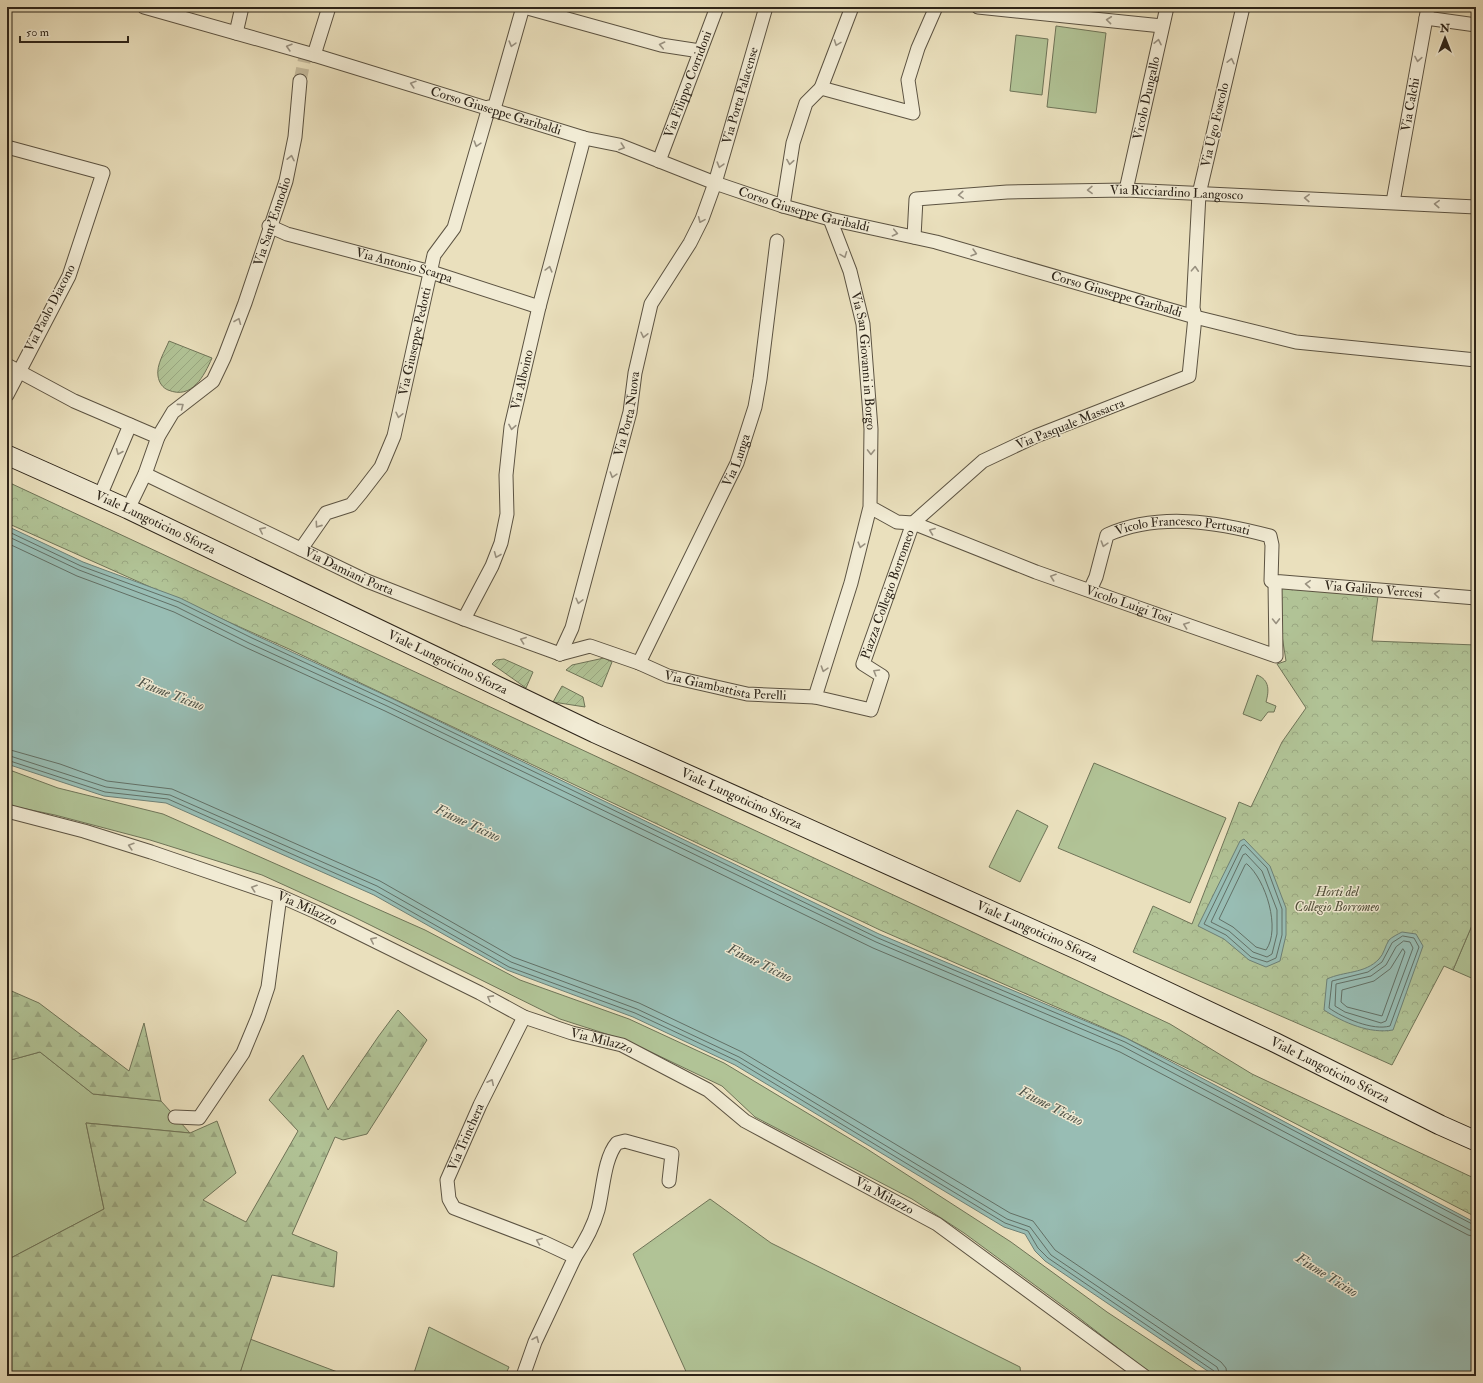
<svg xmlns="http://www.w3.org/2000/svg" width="1483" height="1383" font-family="'IM FELL Double Pica',serif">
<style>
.grass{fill:#b1c396;stroke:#6f7458}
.forest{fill:url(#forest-firs);stroke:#6f7458}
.park{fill:url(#park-crowns);stroke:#6f7458}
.garden{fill:url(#garden-furrows);stroke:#6f7458}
.water{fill:#98bdb4;stroke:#6d8076}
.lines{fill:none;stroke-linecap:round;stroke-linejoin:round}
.shore{stroke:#627066;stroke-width:1}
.minor-tunnel{stroke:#c4ba9c;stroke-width:13;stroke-dasharray:13 6;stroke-linecap:butt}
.minor-casing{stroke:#5c5342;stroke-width:15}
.secondary-casing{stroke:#2d2419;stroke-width:21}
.minor{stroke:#f1ebd4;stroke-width:13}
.secondary{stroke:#f1ebd4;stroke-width:19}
.oneway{stroke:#999180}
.labels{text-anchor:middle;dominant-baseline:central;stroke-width:3;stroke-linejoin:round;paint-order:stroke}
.street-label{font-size:13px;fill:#2d2419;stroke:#f1ebd4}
.park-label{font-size:13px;font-style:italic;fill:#4e4c38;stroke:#f1ebd4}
.water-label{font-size:14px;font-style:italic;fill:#4d5248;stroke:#f1ebd4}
</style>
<defs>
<pattern id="forest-firs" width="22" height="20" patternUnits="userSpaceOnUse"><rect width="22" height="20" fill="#b1c396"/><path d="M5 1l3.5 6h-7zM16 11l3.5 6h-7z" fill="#99a781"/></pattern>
<pattern id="park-crowns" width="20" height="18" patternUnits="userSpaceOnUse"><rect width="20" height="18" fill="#b1c396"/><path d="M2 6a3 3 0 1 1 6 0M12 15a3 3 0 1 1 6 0" fill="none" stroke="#99a781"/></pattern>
<pattern id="garden-furrows" width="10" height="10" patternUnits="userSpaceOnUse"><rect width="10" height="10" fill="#b1c396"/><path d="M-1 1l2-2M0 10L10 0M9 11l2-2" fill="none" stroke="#99a781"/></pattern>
</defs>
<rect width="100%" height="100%" fill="#eae0bd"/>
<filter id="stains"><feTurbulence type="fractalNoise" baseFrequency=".005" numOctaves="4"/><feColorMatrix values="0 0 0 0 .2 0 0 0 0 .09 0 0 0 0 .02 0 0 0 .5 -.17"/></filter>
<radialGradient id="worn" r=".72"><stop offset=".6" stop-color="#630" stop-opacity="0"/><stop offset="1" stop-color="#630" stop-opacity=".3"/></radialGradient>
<path class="grass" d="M1056 26 1106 33 1096 113 1047 107Z
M1016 35 1048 39 1042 95 1010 91Z
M1257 675C1270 680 1269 691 1266 702L1276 706 1274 712H1268L1261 721 1243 714Z
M1094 763 1226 818 1190 903 1058 848Z
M7 769 58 788 163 814 425 930 520 980 629 1019 724 1063 867 1149 1011 1242 1107 1312 1204 1376H1154L1074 1314 964 1233 912 1199 755 1117 722 1086 628 1041 560 1019 352 916 262 875 150 840 55 815 7 805Z
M1017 810 1048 826 1020 882 989 867Z
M1476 916V980L1453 970Z
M40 1052 93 1094 161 1101 190 1133 86 1123 104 1209 7 1260V1061Z
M710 1199 771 1243 1020 1367 1021 1376H688L633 1254Z
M429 1327 509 1367 505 1376H413Z
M250 1339 348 1376H239Z"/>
<path class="forest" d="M7 989 39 1003 129 1071 144 1023 161 1101 93 1094 40 1052 7 1061Z
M398 1010 427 1040 367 1134 343 1140 335 1137 292 1234 337 1252 334 1287 272 1275 239 1376H7V1260L104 1209 86 1123 190 1133 217 1121 236 1173 203 1200 246 1222 298 1131 269 1100 303 1055 328 1110 378 1037Z"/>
<path class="park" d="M10 483 1170 1024 1252 1074 1476 1179V1217L1217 1083 1118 1034 880 930 289 649 7 523V488Z
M1276 586 1378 596 1372 641 1476 645V916L1453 970 1444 966 1392 1065C1306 1026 1219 990 1133 952L1153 906 1192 924 1239 802 1251 807 1282 742 1306 708 1277 664 1286 661 1277 604Z"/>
<path class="garden" d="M169 341 212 358C204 376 192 400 168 390 163 388 159 383 158 376 156 365 165 351 169 341Z
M604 658 612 662 602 687 566 670 572 665Z
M504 659 533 672 526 688 492 664 496 660Z
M562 686 583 697 585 707 553 702Z"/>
<path class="water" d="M7 526 83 562 180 598 253 634 391 698 879 934 1126 1038 1476 1223V1376H1215L1045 1261 1035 1251 1025 1234 1004 1227 735 1065 633 1017 507 970 374 895 166 803 104 796 7 764Z
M1244 839 1270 866 1286 908V935L1280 961 1266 967 1249 960 1224 939 1198 926 1240 841Z
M1402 932 1416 934 1423 946 1393 1030C1370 1034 1344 1023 1324 1010L1327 979C1344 971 1365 974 1379 959 1384 954 1385 946 1389 940 1392 937 1398 934 1402 932Z"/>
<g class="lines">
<path class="shore" d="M7 531 81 566 179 602 252 638 390 702 878 938 1125 1042 1476 1226
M7 536 79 570 177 607 249 643 387 706 876 942 1122 1046 1470 1230 1476 1231
M7 543 77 576 174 612 247 648 385 711 873 948 1120 1052 1468 1235 1476 1237
M7 749 60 764 107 781 172 789 380 881 513 957 639 1003 742 1052 1010 1213 1033 1221 1055 1250 1221 1362 1226 1368 1227 1376
M7 755 106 787 170 795 377 886 511 962 637 1009 739 1057 1007 1219 1030 1227 1051 1255 1217 1367 1221 1376
M7 760 105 792 168 799 375 891 509 967 635 1013 737 1061 1005 1223 1028 1231 1038 1248 1048 1258 1214 1371 1216 1376
M1245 845 1267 868 1282 909V935L1276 958 1267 962 1251 957 1226 935 1204 924 1242 846Z
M1246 854 1262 871 1277 910V934L1272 954 1267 957 1253 952 1229 931 1211 922 1243 855Z
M1247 864C1266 880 1281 929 1266 950L1256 947 1233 927 1219 919 1245 865Z
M1403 936 1414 938 1419 947 1390 1026C1373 1031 1343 1018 1329 1008L1332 981 1368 972 1382 962 1392 943Z
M1404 941 1410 942 1413 948 1386 1021 1381 1023 1345 1012 1335 1006 1336 984 1371 976 1386 965 1396 947Z
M1403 949 1405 952 1382 1016 1347 1007 1341 1002 1342 990 1374 981 1390 969Z"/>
<path class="minor-tunnel" d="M300 81 305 57"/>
<defs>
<g id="minor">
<path id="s1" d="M144 7 314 55 584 138 619 145 715 183 783 206 830 219 936 242 1195 317 1296 342 1476 360"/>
<path d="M524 7 661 45 700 51"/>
<path d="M978 7 1162 26"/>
<path id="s2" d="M1243 7 1199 194 1193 308 1195 317 1189 376 1036 436 983 461 913 523 1036 572 1276 656 1275 582"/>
<path d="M1426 18 1476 25"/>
<path d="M236 33 242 7"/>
<path d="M314 55 329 7"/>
<path d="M821 88 913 113 908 80 918 48 936 7"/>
<path d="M494 109 523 7"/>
<path d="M7 147 103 173 69 276 7 395"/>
<path id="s3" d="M659 161 717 7"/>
<path id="s4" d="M1126 190 1167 7"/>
<path id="s5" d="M1393 202 1428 7"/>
<path d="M783 206 793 143 806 103 821 88 852 7"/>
<path id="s6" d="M830 219 850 271 863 324 871 429 870 507 851 583 815 697 871 710 882 676 863 664 913 523 897 522 870 507"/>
<path id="s7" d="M269 226 287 234 431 272 539 307"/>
<path id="s8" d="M914 237 916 199 1007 192 1126 190 1476 207"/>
<path d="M7 365 74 401 130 425"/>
<path id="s9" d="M158 437 173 412 213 381 224 358 245 303 286 181 295 137 300 81"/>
<path id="s10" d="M145 474 367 581 464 619 560 654"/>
<path d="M100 496 130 425 158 437 145 474 128 509"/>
<path id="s11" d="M301 549 326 513 351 505 361 493 381 467 394 436 434 255 454 228 489 107"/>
<path id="s12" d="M1090 590 1096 577 1107 535C1159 512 1217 522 1270 536L1272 545 1271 581 1476 598"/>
<path id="s13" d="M464 619 492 566 501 543 507 514 506 475 511 427 539 307 584 138"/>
<path id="s14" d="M560 654 572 628 630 412 635 373 651 304 690 243 702 219 715 183 766 7"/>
<path id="s15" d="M560 654 590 646 639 663 668 676 747 694 815 697"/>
<path id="s16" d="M639 663 737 463 755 407 760 379 777 241"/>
<path id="s17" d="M7 811 84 831 151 852 280 896 316 912 480 993 524 1017 572 1033 622 1045 708 1090 745 1121 937 1224 1144 1376"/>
<path d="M175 1117 199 1118 243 1053 258 1017 268 987 280 896"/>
<path d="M575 1257C585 1242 593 1228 598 1210 603 1191 604 1158 617 1143L625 1141 672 1154 669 1181"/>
<path id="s18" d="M523 1376 535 1342 575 1257 543 1242 454 1208 449 1199 447 1180 480 1105 524 1017"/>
</g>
<g id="secondary">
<path id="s19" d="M7 455 128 509 595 733 1085 953 1274 1042 1440 1125 1476 1141"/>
</g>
</defs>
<use href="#minor" class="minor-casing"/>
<use href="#secondary" class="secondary-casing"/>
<use href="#minor" class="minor"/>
<use href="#secondary" class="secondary"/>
</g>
<defs><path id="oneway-chevron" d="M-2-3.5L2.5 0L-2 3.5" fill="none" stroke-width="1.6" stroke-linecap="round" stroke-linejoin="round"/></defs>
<g class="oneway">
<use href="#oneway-chevron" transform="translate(1109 20) rotate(-174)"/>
<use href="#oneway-chevron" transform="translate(1158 42) rotate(-78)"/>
<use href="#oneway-chevron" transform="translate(837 43) rotate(110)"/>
<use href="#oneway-chevron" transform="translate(512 44) rotate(106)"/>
<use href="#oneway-chevron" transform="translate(662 45) rotate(-168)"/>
<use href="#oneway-chevron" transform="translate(289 47) rotate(-164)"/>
<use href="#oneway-chevron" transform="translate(1418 59) rotate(100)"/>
<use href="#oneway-chevron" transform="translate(1231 61) rotate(-77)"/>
<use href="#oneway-chevron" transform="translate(413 84) rotate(-163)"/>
<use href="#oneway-chevron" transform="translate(477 144) rotate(107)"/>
<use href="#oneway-chevron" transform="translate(622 147) rotate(19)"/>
<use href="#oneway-chevron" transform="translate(291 158) rotate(-78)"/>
<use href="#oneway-chevron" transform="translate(790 162) rotate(99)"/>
<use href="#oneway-chevron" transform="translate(720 165) rotate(106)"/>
<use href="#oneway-chevron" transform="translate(1090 190) rotate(179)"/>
<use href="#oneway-chevron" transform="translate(961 195) rotate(176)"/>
<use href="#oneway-chevron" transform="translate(1307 198) rotate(-178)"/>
<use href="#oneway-chevron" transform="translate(1437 204) rotate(-177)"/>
<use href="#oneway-chevron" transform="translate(701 220) rotate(114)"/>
<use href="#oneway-chevron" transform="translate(895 233) rotate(12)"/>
<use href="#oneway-chevron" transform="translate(974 253) rotate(16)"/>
<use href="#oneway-chevron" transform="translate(844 255) rotate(69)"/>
<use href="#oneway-chevron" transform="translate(549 269) rotate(-75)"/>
<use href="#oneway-chevron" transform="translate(1195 269) rotate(-87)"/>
<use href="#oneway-chevron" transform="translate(238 321) rotate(-68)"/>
<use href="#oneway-chevron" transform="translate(644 335) rotate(103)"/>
<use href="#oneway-chevron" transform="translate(181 406) rotate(-37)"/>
<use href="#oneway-chevron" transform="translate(399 415) rotate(103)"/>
<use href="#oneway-chevron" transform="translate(512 427) rotate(100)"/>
<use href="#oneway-chevron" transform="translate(119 452) rotate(113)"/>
<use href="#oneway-chevron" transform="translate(871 452) rotate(91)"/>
<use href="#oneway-chevron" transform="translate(613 475) rotate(107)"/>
<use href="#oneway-chevron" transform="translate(318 525) rotate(125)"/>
<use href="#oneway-chevron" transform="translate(262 530) rotate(-154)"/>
<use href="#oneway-chevron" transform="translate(932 531) rotate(-159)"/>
<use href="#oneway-chevron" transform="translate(1104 544) rotate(107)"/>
<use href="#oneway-chevron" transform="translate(861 545) rotate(105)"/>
<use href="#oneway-chevron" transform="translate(497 555) rotate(112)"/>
<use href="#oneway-chevron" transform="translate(1053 577) rotate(-161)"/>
<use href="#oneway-chevron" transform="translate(1308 584) rotate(-176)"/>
<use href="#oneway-chevron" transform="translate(1437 594) rotate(-175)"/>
<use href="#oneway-chevron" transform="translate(579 601) rotate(104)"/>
<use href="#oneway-chevron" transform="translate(1276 621) rotate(89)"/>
<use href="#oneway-chevron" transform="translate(1186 625) rotate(-160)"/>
<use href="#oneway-chevron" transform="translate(523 640) rotate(-160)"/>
<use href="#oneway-chevron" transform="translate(824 669) rotate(108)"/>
<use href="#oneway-chevron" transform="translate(876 672) rotate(-149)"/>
<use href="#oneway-chevron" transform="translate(131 846) rotate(-163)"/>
<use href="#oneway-chevron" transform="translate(254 888) rotate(-161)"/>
<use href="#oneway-chevron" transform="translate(373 940) rotate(-154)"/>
<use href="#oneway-chevron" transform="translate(490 998) rotate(-151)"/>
<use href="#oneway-chevron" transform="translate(491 1082) rotate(-64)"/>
<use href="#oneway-chevron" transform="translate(539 1241) rotate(-158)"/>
<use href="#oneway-chevron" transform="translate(536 1339) rotate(-67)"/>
</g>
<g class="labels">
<g class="street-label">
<text stroke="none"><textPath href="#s3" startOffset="82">Via Filippo Corridoni</textPath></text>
<text stroke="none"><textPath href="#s14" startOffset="591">Via Porta Palacense</textPath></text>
<text stroke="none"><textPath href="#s4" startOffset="94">Vicolo Dungallo</textPath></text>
<text stroke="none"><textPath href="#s5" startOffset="99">Via Calchi</textPath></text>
<text stroke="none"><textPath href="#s1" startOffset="367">Corso Giuseppe Garibaldi</textPath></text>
<text transform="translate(1215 125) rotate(-77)">Via Ugo Foscolo</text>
<text stroke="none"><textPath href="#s8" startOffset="299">Via Ricciardino Langosco</textPath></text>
<text stroke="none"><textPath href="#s1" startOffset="691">Corso Giuseppe Garibaldi</textPath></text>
<text stroke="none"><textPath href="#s9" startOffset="250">Via Sant'Ennodio</textPath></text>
<text stroke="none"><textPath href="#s7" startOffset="141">Via Antonio Scarpa</textPath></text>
<text stroke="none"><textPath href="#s1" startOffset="1015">Corso Giuseppe Garibaldi</textPath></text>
<text transform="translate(50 308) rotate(-63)">Via Paolo Diacono</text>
<text stroke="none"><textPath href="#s11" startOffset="249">Via Giuseppe Pedotti</textPath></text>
<text stroke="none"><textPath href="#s6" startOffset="147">Via San Giovanni in Borgo</textPath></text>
<text stroke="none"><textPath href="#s13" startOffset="250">Via Alboino</textPath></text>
<text stroke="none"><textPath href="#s14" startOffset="250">Via Porta Nuova</textPath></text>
<text transform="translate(1070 424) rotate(-22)">Via Pasquale Massacra</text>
<text stroke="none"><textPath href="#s16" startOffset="225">Via Lunga</textPath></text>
<text stroke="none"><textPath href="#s19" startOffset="163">Viale Lungoticino Sforza</textPath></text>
<text stroke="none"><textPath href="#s12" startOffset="135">Vicolo Francesco Pertusati</textPath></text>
<text stroke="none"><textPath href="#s10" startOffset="226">Via Damiani Porta</textPath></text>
<text stroke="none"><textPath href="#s12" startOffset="372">Via Galileo Vercesi</textPath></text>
<text stroke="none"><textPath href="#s6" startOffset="681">Piazza Collegio Borromeo</textPath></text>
<text stroke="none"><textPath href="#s2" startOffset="922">Vicolo Luigi Tosi</textPath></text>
<text stroke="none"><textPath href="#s19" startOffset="487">Viale Lungoticino Sforza</textPath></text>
<text stroke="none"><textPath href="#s15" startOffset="173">Via Giambattista Perelli</textPath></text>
<text stroke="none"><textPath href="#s19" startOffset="811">Viale Lungoticino Sforza</textPath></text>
<text stroke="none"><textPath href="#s17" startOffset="316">Via Milazzo</textPath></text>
<text stroke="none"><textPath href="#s19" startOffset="1135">Viale Lungoticino Sforza</textPath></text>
<text stroke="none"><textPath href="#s17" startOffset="640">Via Milazzo</textPath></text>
<text stroke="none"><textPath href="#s19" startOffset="1459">Viale Lungoticino Sforza</textPath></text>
<text stroke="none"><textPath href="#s18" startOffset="337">Via Trinchera</textPath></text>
<text stroke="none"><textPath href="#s17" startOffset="964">Via Milazzo</textPath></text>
</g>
<g class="park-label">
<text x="1337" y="892">Horti del<tspan x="1337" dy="15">Collegio Borromeo</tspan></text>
</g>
<g class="water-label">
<text transform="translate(171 694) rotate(21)">Fiume Ticino</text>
<text transform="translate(468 823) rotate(25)">Fiume Ticino</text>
<text transform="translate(760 963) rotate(26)">Fiume Ticino</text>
<text transform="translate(1051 1106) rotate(27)">Fiume Ticino</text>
<text transform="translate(1327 1275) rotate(32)">Fiume Ticino</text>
</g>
</g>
<rect width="1483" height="1383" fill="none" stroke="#eae0bd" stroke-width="24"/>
<rect x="8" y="8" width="1467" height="1367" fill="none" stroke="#2d2419" stroke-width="2"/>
<rect x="12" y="12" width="1459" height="1359" fill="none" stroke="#2d2419"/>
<g transform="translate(1445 38)" stroke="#f1ebd4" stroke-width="3" paint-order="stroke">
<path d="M0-3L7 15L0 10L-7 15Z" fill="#2d2419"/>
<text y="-6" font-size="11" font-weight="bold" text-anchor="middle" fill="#2d2419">N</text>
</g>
<path d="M20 36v6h108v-6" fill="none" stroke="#2d2419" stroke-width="2"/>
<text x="26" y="36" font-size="12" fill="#2d2419" stroke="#f1ebd4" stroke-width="3" paint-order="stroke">50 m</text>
<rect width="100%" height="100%" filter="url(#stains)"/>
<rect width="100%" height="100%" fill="url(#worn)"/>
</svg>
